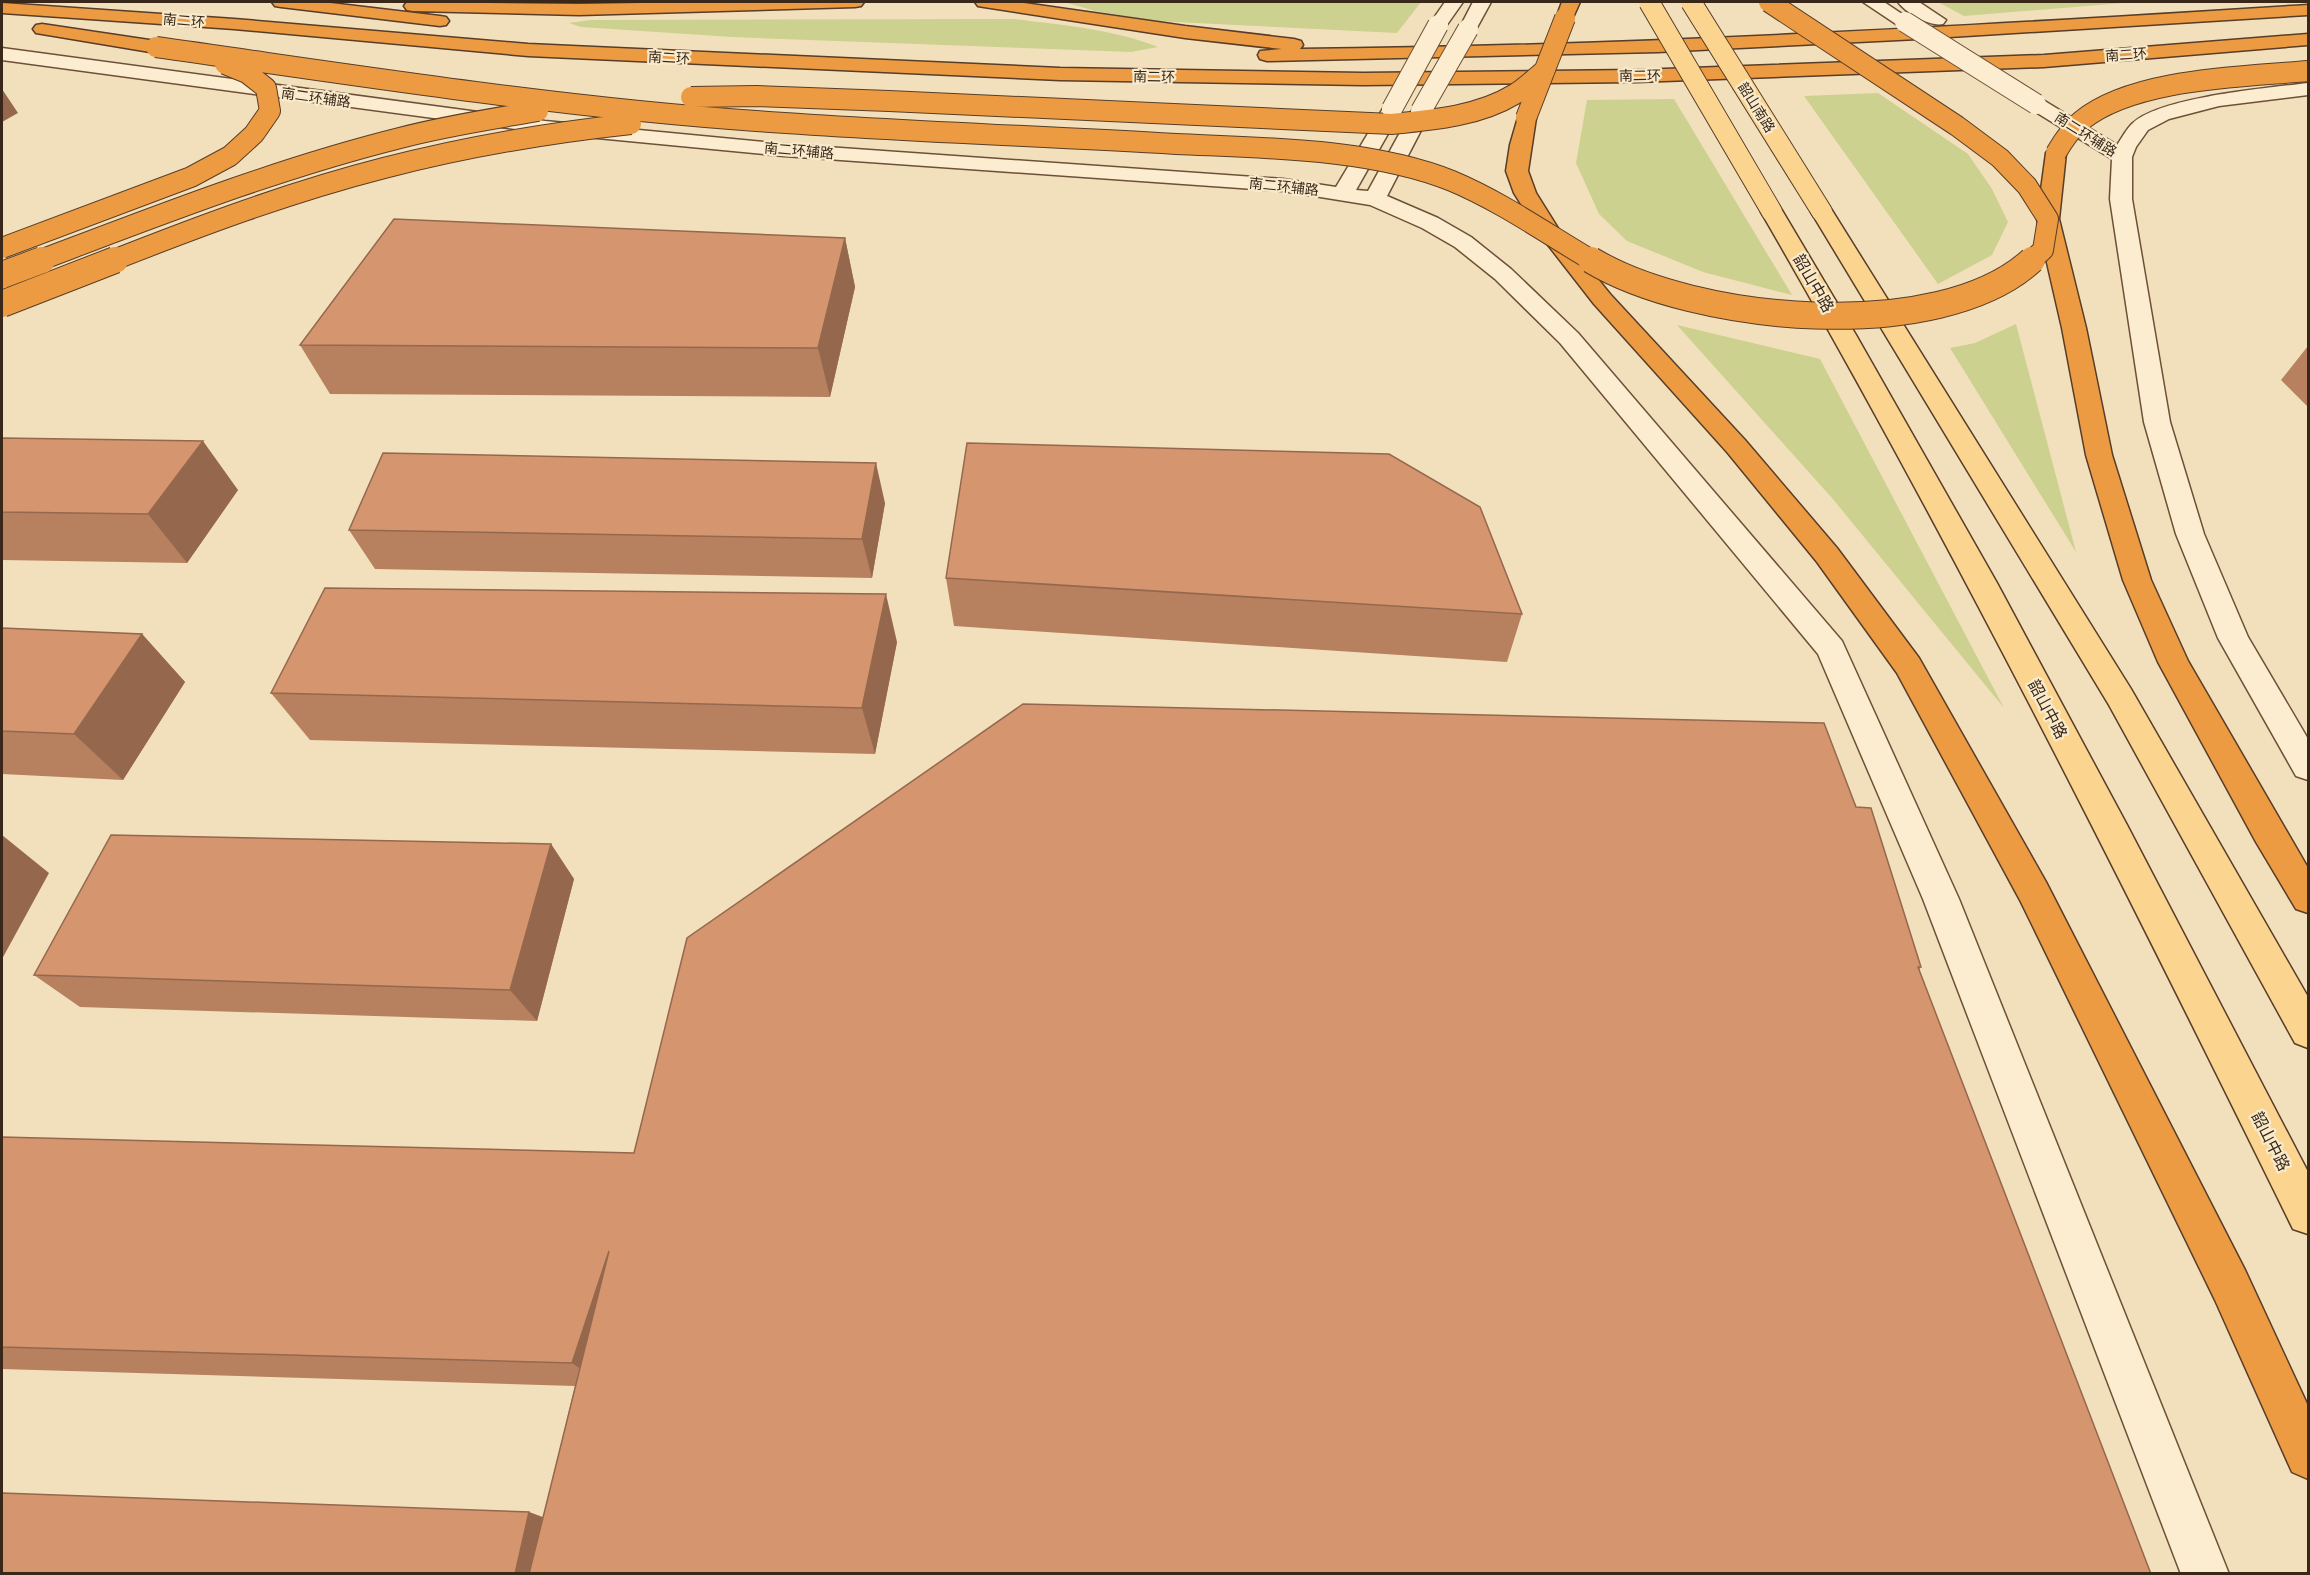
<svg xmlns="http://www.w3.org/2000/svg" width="2310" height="1575" font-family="'Noto Serif','Noto Sans SC',serif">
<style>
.green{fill:#ccd18f}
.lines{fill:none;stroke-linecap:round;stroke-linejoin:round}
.secondary-casing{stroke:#6d5037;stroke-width:3}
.primary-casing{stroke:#583d29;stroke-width:3}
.highway-casing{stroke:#583d29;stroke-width:3}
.secondary{fill:#fcedd0;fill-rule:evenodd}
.primary{fill:#fbd58f;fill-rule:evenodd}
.highway{fill:#ec9b42;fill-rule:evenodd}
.secondary-bridge-casing{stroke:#6d5037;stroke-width:22;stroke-linecap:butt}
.primary-bridge-casing{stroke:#583d29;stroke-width:22;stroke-linecap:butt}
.highway-bridge-far1-casing{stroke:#583d29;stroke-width:22;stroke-linecap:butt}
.highway-bridge-casing{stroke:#583d29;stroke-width:28;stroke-linecap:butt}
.secondary-bridge{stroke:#fcedd0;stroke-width:20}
.primary-bridge{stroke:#fbd58f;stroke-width:20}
.highway-bridge-far1{stroke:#ec9b42;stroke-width:20}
.highway-bridge{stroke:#ec9b42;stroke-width:26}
.wall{fill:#b7805f}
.shaded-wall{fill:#95684d}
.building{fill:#d5956e;stroke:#95684d;stroke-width:1.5}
.labels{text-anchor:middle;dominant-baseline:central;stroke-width:4.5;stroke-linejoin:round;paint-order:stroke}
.far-street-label{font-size:14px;fill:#39281a;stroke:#f9eacc}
.street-label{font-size:16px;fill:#39281a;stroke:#f9eacc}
</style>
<rect width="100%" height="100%" fill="#f2e0bc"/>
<path class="green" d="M1064 2H1421L1397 33 1155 21 1095 11Z
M1938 2H2136L1964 16Z
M1014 19C1062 25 1113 29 1158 47L1131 52 732 37 581 27 569 23 591 20Z
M1878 93 1968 154 1992 189 2008 222 1992 255 1938 284 1804 96Z
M1674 99 1792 295 1703 272 1627 241 1599 214 1576 163 1587 100Z
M2016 324 2076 552 1950 348 1975 343Z
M1677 325 1820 359 2004 708 1832 498Z"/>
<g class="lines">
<defs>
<path id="secondary" d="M1445 2H1463L1444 29H1432L1429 25Z
M1473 2H1491L1474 33H1462L1459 29Z
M1863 2H1884L1914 22 1911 26H1899Z
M1898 2H1919L1946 20 1943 24C1930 27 1906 13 1898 2Z
M2 48 545 121 784 144 1283 179 1336 187 1385 105H1399L1402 109 1356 190 1368 191 1414 107H1428L1431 111 1387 196 1438 218 1471 237 1511 269 1578 333 1842 641 1959 899 2229 1574H2181L1923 899 1818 654 1560 343 1495 279 1455 247 1422 228 1370 205 1283 191 784 156 545 133 2 60Z
M2308 83V95L2219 106 2169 119 2148 130 2136 147 2132 157V199L2170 422 2204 534 2248 637 2308 739V780L2296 776 2218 638 2176 534 2144 422 2110 199 2112 159 2029 108 2026 104 2029 100H2043L2117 145C2122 138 2127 128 2133 123 2161 97 2269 88 2308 83Z"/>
<path id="primary" d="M1772 205 1780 207 1783 212 1856 335 1997 583 2127 825 2308 1172V1234L2293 1229C2124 885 1953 544 1761 212L1764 207Z
M1822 205 1830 207 1833 212 2131 689 2308 997V1048L2295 1043 2109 705 1811 212 1814 207Z"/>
<path id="highway" d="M272 2H322L440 16 446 17 449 21 446 25 440 26 281 7 275 6Z
M407 2 579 4 705 2H864L861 6 855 7 579 15 413 11 407 10 404 6Z
M975 2H1017L1185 26 1294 39 1301 41 1303 45 1300 49C1637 46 1972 26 2308 5V15L1918 39 1658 52 1267 61 1260 59 1258 55 1260 51 1282 49 1185 38 984 7 978 6Z
M1562 2H1580L1571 22H1559L1556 18Z
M2 3 234 19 528 44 1060 68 1363 73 1637 70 2044 55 2308 34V45L2044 67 1637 82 1363 85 1060 80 528 56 234 29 2 13Z
M42 24 156 41 163 43 165 47 163 51 156 53 36 33 33 29 36 25Z
M1526 112 1533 114 1536 118 1528 171 1536 193 1561 233 1610 294 1745 440 1837 548 1919 658 2046 882 2245 1270 2308 1406V1479L2292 1472 2215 1300 2021 902 1897 673 1817 562 1727 452 1594 304 1541 236 1514 193 1506 171 1510 145 1519 114Z
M2056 147 2063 149 2066 153 2059 219 2086 328 2112 455 2151 580 2188 661 2308 868V913L2296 909 2256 842 2158 662 2123 580 2086 455 2062 328 2037 219 2046 153 2049 149Z"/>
</defs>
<use href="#secondary" class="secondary-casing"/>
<use href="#primary" class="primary-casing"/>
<use href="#highway" class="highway-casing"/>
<use href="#secondary" class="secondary"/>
<use href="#primary" class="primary"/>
<use href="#highway" class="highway"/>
<defs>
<path id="secondary-bridge" d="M1905 22 2036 104
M1392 109 1438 25
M1421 111 1468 29"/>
<path id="primary-bridge" d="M1649 2 1772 212
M1691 2 1822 212"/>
<path id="highway-bridge-far1" d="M1769 2 1957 126 2000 158 2027 186 2048 219 2043 250 2031 261
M156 47C356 75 555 107 756 121 896 131 1036 136 1176 144 1263 148 1370 148 1452 181 1502 202 1547 234 1593 261
M691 97 756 96 889 101 1392 124C1434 120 1479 116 1515 94 1526 87 1535 78 1545 70
M1526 118 1565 18
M2056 153C2063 141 2071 129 2081 121 2133 78 2243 77 2308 71
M2 248 191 177 230 156 254 134 270 111 266 88 247 73 225 64
M38 261C157 216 276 169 400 138 445 126 492 119 538 111
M111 261C200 226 290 192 384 168 465 147 547 133 631 124"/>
<path id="highway-bridge" d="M1591 260C1693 322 1939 346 2032 260
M2 275 42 260
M2 304 115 260"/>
</defs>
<use href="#secondary-bridge" class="secondary-bridge-casing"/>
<use href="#primary-bridge" class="primary-bridge-casing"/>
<use href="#highway-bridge-far1" class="highway-bridge-far1-casing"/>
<use href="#highway-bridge" class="highway-bridge-casing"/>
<use href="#secondary-bridge" class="secondary-bridge"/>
<use href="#primary-bridge" class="primary-bridge"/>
<use href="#highway-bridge-far1" class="highway-bridge-far1"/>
<use href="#highway-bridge" class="highway-bridge"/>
</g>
<path class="wall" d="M845 238 855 287 830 397 330 394 300 345Z
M2308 346V407L2281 380Z
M2 438 238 490 187 563 2 560Z
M885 503 872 578 375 569 349 530Z
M946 578 1522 614 1507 662 954 626Z
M2 628 142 634 185 682 123 780 2 774Z
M897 642 875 754 310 740 271 693Z
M1856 807 1921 967 1919 970 2151 1574H2L529 1512 543 1517 575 1386 2 1369V1137L634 1153Z
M551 844 574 879 537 1021 80 1007 34 975Z"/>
<path class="shaded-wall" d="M2 89 18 113 2 122Z
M845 238 855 287 830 397 818 348Z
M203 441 238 490 187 563 148 514Z
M876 463 885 503 872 578 862 539Z
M886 594 897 642 875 754 862 708Z
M142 634 185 682 123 780 74 734Z
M2 835 49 873 2 959Z
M551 844 574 879 537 1021 510 990Z
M609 1251 607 1387 572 1363Z
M529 1512 569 1528 560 1574H515Z"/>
<path class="building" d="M394 219 845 238 818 348 300 345Z
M2 438 203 441 148 514 2 512Z
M967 443 1389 454 1480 507 1522 614 946 578Z
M383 453 876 463 862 539 349 530Z
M325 588 886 594 862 708 271 693Z
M2 628 142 634 74 734 2 731Z
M1023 704 1824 723 1856 807 1871 808 1921 967H1918L2151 1574H529L609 1251 572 1363 2 1347V1137L634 1153 687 938Z
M111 835 551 844 510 990 34 975Z
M2 1493 529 1512 515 1574H2Z"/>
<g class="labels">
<g class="far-street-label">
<text transform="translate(184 20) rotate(5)">南二环</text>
<text transform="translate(2126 54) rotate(-4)">南二环</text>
<text transform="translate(669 57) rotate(3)">南二环</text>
<text transform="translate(1640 75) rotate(-1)">南二环</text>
<text transform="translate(1154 76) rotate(1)">南二环</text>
<text transform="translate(316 97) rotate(8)">南二环辅路</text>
<text transform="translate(1757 107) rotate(58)">韶山南路</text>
<text transform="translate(2086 134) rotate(32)">南二环辅路</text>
<text transform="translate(799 150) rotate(5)">南二环辅路</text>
<text transform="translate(1284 186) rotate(6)">南二环辅路</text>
</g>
<g class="street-label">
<text transform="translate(1814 283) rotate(60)">韶山中路</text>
<text transform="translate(2048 709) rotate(62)">韶山中路</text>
<text transform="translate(2271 1141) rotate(63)">韶山中路</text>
</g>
</g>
<rect width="2310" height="1575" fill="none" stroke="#39281a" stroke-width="6"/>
</svg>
